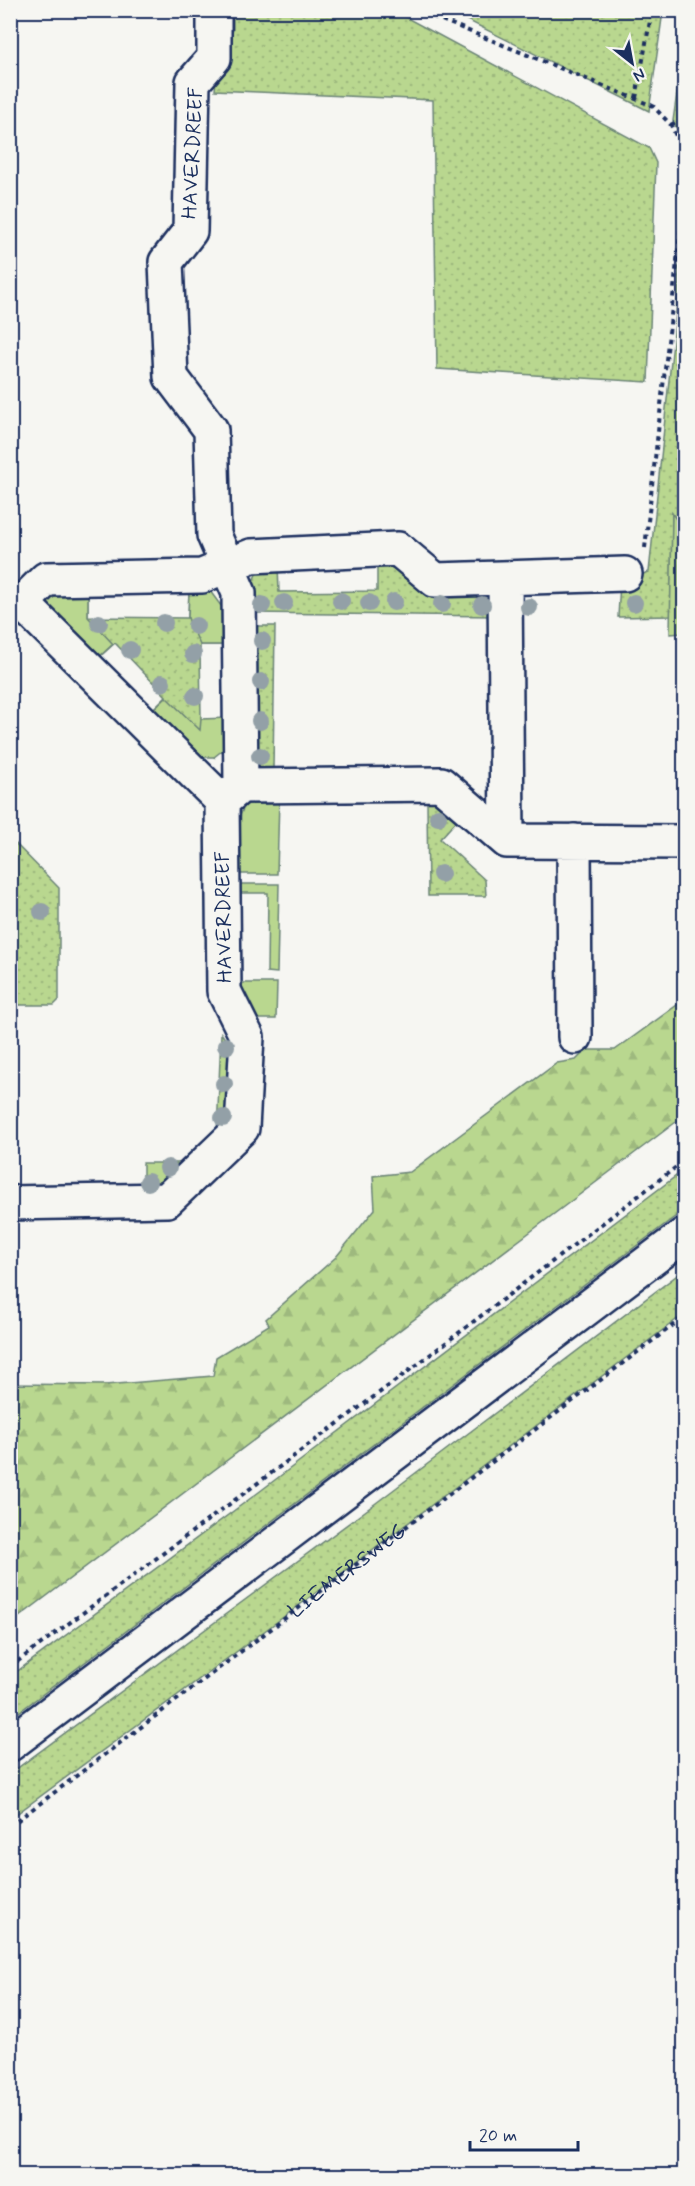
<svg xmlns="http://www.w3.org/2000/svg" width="695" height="2186" font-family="Mynerve,sans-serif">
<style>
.grass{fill:url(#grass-dots);stroke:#6a8376;stroke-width:1.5}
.forest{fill:url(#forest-firs);stroke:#6a8376;stroke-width:1.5}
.garden{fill:#b9d78f;stroke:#6a8376;stroke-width:1.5}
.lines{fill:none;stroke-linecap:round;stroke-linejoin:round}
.minor-casing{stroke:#1b2f5e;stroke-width:38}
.major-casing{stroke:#1b2f5e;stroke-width:38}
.path{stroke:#1b2f5e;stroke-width:4;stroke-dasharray:4.5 4.5;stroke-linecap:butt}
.minor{stroke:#f6f6f2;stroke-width:33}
.major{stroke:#f6f6f2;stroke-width:33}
.tree{fill:#93a0a7}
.labels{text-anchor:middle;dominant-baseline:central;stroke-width:4.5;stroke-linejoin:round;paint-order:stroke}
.street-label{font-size:21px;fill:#1b2f5e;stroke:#f6f6f2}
</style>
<defs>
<pattern id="grass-dots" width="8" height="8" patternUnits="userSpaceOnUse" patternTransform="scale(1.5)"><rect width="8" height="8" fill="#b9d78f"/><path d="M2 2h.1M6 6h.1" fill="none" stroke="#9eb97e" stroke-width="1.8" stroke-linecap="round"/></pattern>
<pattern id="forest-firs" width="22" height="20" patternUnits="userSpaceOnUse" patternTransform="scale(1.5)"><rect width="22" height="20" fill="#b9d78f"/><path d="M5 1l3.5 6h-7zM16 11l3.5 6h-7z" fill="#9eb97e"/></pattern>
</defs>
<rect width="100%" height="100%" fill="#f6f6f2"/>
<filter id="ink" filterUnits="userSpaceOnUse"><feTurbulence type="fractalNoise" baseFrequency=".0167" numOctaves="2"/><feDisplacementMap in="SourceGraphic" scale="12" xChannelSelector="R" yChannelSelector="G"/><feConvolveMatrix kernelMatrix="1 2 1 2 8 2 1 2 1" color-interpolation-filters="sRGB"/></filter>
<g filter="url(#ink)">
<path class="grass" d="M233 11H394L649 148 656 163 648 382 437 369 433 100 215 90 218 62 233 30Z
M449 11H663L649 111Z
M684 44V531L672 514 671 616 618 617 620 582 649 572 678 294 684 144 673 121Z
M377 564H394L424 594 494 595V616L252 613 253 581 257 572 278 565 279 592 377 591Z
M50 589H88V617L188 618 189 590 210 591 227 645H200L201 718 214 757 149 713 166 696 115 643 97 659Z
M250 626H275L273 770H247Z
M427 800 439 801 459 818 440 839 485 880 486 896H428Z
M10 838 59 888V1000L54 1005H11Z
M684 1170V1210L11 1718V1676L259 1492Z
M684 1270V1314L293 1610 11 1818V1773L376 1503Z"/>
<path class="forest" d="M672 513 684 531V633L670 634Z
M684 1000V1116L11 1623V1384L105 1385 213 1376 216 1357 269 1325 266 1319 336 1257 375 1209 373 1176 410 1172 557 1063 576 1060 586 1050H615Z"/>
<path class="garden" d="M50 589H88V617L113 644 97 659 45 607 43 597Z
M189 590 210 591 227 614V645H200L188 618Z
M166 697 200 730 201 719 228 718V746L214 757H191L149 713Z
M279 798 277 874H238C238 856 232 809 251 802 259 798 271 799 279 798Z
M238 884H279L277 973 267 972 268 893H237Z
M236 983H277L276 1019H256Z
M221 1033 232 1049 229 1124 217 1134Z
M143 1163H192L158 1190 143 1191Z"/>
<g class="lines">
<defs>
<path id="minor" d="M214 10V58L193 82 190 231 166 262 171 377 211 430 214 535 239 593 241 786
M505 580 507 841
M224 800 241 786 441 784 507 841 684 842
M574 841 575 1037
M10 1203 167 1200 242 1128 247 1037 224 991 222 801 22 603 46 579 202 576 251 556 398 549 435 580 625 574"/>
<path id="major" d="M10 1744 684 1235"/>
</defs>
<use href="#minor" class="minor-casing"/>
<use href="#major" class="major-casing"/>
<g class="path">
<path d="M417 10 653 106 671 125 684 154"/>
<path d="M636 98 652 10"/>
<path d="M671 125 684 117"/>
<path d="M645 548 684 199"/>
<path d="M10 1667 418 1364 684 1161"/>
<path id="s1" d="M10 1826 684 1317"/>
</g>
<use href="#minor" class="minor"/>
<use href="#major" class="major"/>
</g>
<g class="tree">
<circle cx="341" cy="601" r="9"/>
<circle cx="394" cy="602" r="9"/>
<circle cx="284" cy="603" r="9"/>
<circle cx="369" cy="603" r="9"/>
<circle cx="634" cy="603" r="9"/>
<circle cx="442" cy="604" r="9"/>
<circle cx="262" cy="605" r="9"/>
<circle cx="482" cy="605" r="9"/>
<circle cx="529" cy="607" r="9"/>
<circle cx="99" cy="623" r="9"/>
<circle cx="164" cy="623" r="9"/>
<circle cx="196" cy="626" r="9"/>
<circle cx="262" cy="641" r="9"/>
<circle cx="130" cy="650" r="9"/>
<circle cx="193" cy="654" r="9"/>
<circle cx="261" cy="682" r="9"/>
<circle cx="162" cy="683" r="9"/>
<circle cx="195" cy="696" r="9"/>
<circle cx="260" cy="721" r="9"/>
<circle cx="260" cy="756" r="9"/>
<circle cx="438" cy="817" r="9"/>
<circle cx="441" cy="874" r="9"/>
<circle cx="42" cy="912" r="9"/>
<circle cx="226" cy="1046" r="9"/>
<circle cx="224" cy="1084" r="9"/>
<circle cx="223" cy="1118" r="9"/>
<circle cx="168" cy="1168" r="9"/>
<circle cx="148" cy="1182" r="9"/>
</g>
</g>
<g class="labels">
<g class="street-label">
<text transform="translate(193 153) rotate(-87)">HAVERDREEF</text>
<text transform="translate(224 917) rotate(-91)">HAVERDREEF</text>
<text stroke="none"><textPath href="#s1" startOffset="423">LIEMERSWEG</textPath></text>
</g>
</g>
<rect width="695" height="2186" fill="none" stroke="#f6f6f2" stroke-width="36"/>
<rect x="18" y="18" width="659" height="2150" fill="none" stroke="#1b2f5e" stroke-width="2" filter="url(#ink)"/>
<g transform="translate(632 63) rotate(149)" stroke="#f6f6f2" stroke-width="4.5" paint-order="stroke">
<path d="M0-4.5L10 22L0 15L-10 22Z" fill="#1b2f5e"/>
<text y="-9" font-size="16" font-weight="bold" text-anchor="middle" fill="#1b2f5e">N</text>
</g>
<path d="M470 2141v9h108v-9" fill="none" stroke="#1b2f5e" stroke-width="3"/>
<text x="479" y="2141" font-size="18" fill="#1b2f5e" stroke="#f6f6f2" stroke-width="4.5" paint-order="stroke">20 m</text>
</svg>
